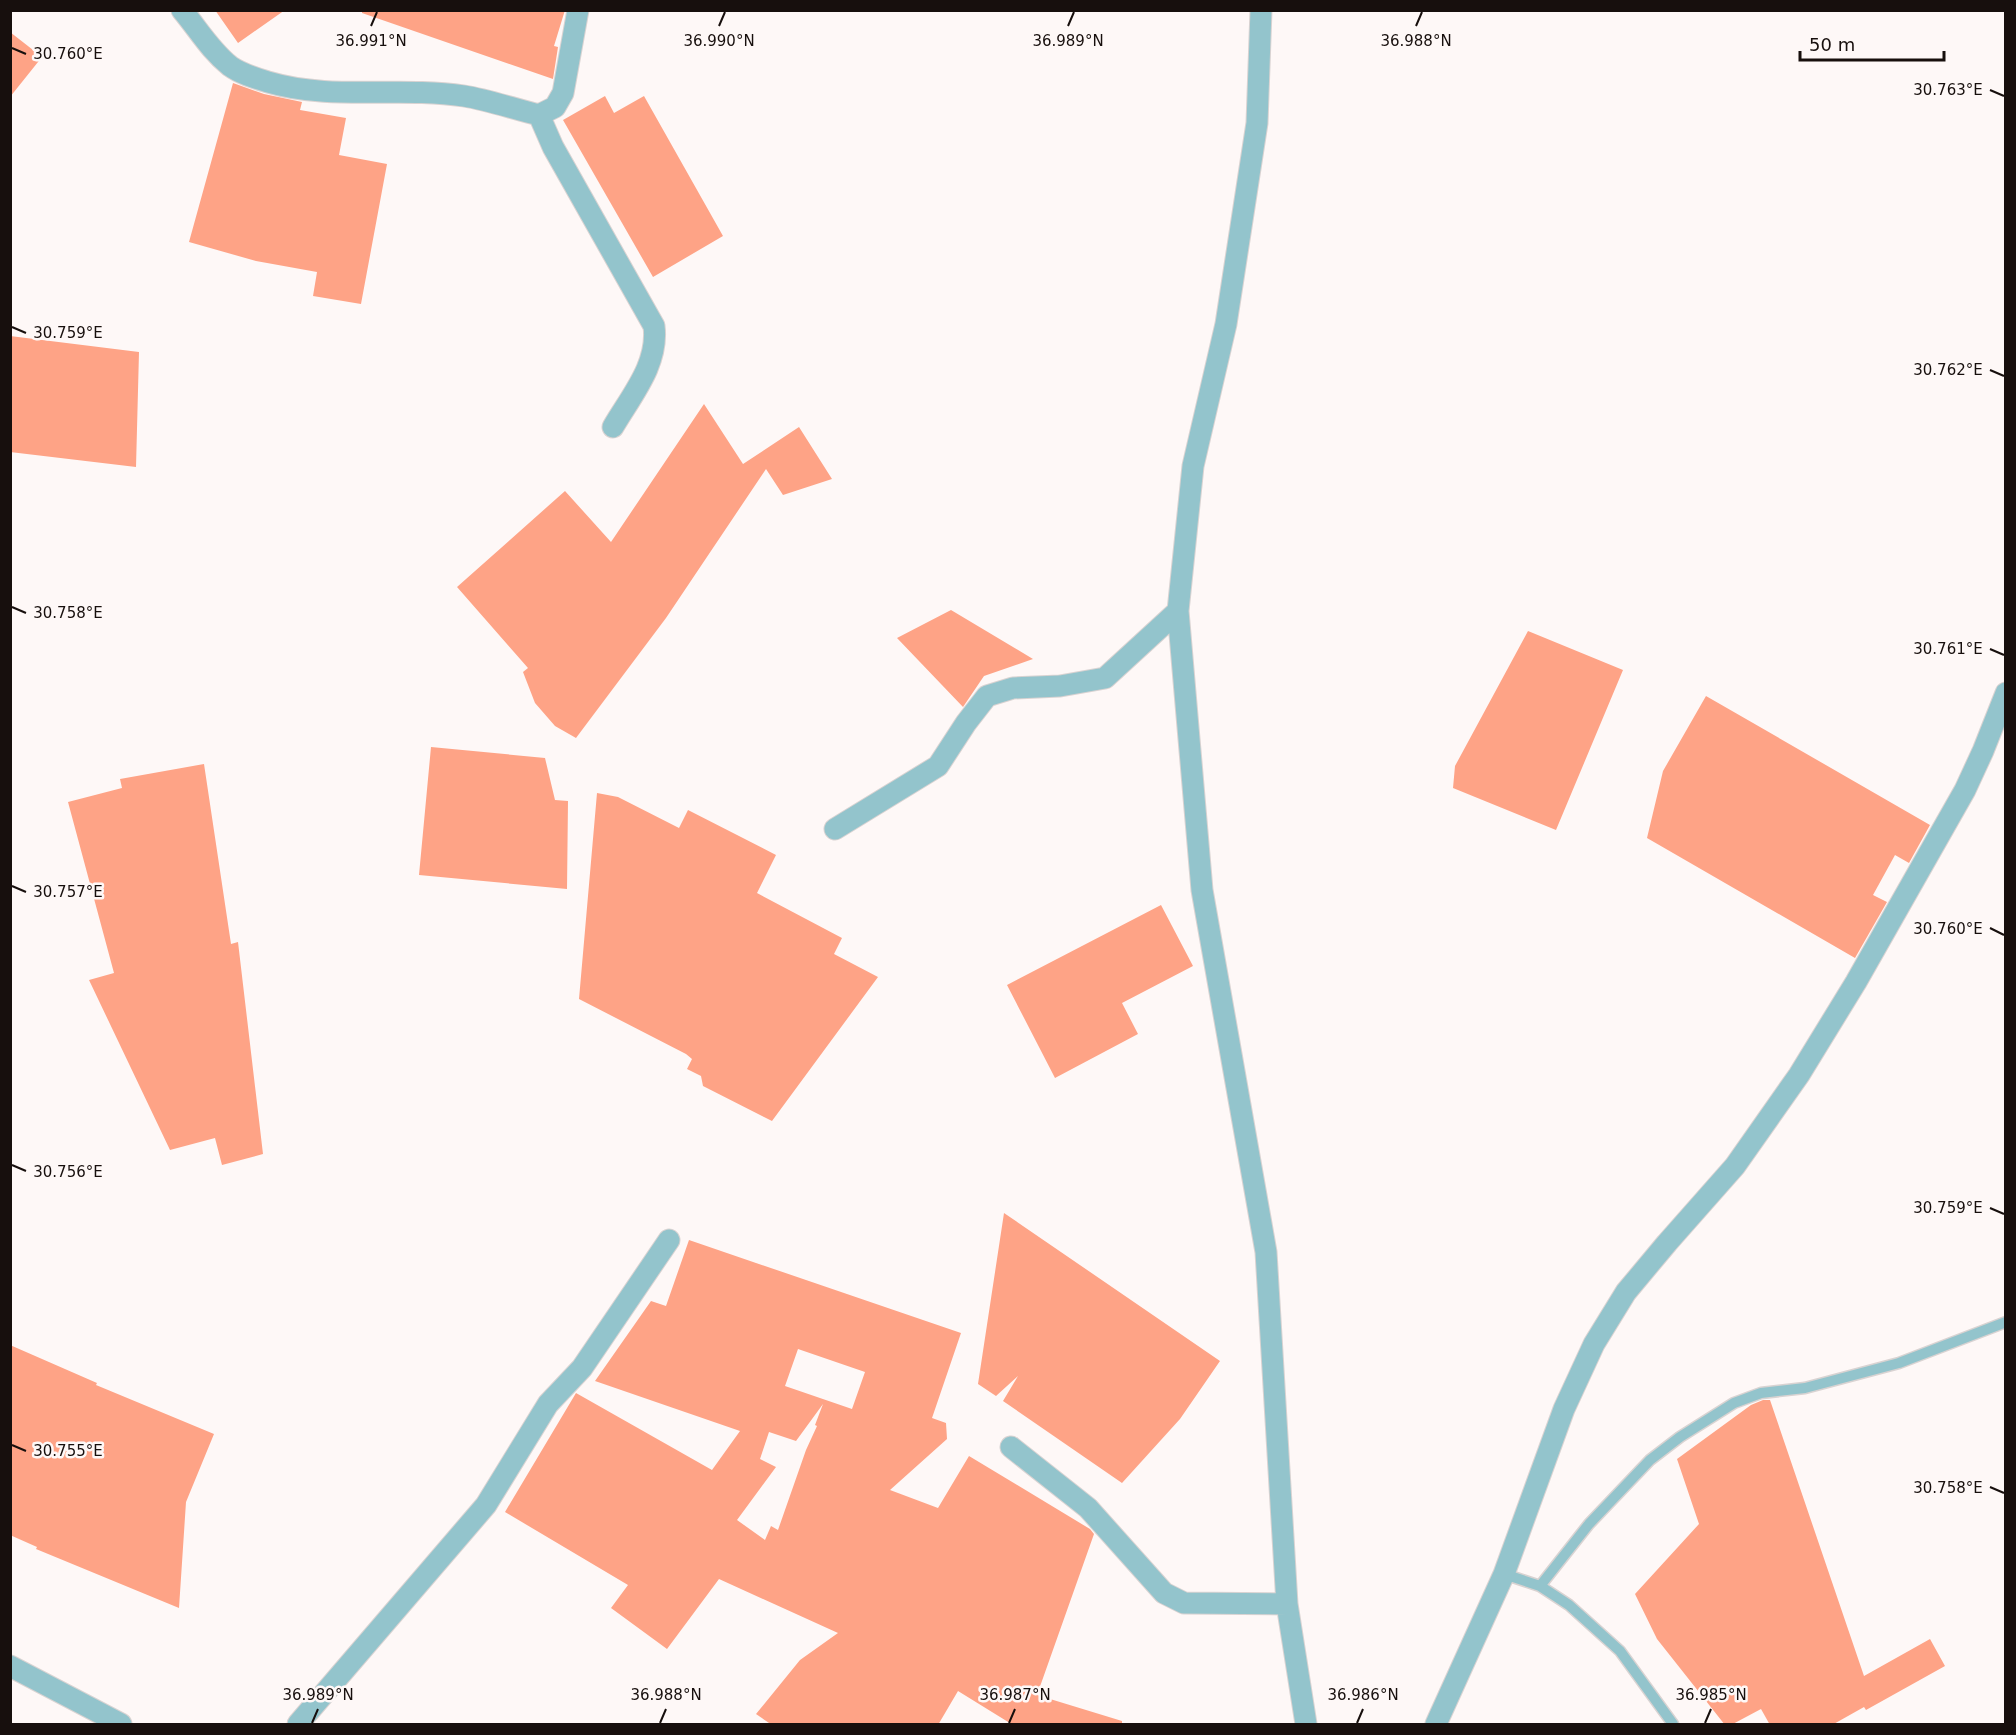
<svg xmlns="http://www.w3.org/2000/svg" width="2016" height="1735" font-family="'DejaVu Sans',sans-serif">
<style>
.building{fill:#fea386;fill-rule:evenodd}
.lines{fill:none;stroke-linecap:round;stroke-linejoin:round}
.lane-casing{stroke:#d9d3d2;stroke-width:13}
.street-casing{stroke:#d9d3d2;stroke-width:23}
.lane{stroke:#93c4cc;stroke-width:10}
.street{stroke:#93c4cc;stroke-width:21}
.ticks{fill:none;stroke:#170f0d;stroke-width:2}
.ticks-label{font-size:15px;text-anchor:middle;fill:#170f0d;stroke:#fef8f7;stroke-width:5;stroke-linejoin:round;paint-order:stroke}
</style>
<rect width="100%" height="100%" fill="#fef8f7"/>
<path class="building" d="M215 10H285L238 43Z
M362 10H565L554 46 558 47 553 79 362 13Z
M10 32 42 57 10 97Z
M233 83 264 94 302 102 300 110 346 118 339 155 387 164 361 304 313 296 317 272 256 261 189 242Z
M605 96 614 113 644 96 723 236 653 277 563 120Z
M10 336 139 352 136 467 10 452Z
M704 404 743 464 799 427 832 479 783 495 766 469 666 618 576 738 555 726 535 703 523 672 528 668 457 587 565 491 611 542Z
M951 610 1033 659 984 676 963 707 897 638Z
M1528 631 1623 670 1556 830 1453 788 1455 766Z
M1706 696 1930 825 1909 863 1895 855 1873 895 1887 902 1855 958 1647 838 1663 771Z
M431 747 545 758 555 800 568 801 567 889 419 875Z
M204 764 231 944 238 942 263 1154 222 1165 215 1138 170 1150 89 980 114 973 68 802 122 788 120 779Z
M597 793 618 797 679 828 688 810 776 855 757 893 842 938 834 954 878 977 772 1121 703 1086 701 1076 687 1069 692 1059 686 1054 579 999Z
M1161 905 1193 966 1122 1003 1138 1034 1055 1078 1007 985Z
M1004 1213 1220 1361 1180 1419 1122 1483 1003 1401 1018 1376 996 1396 978 1384Z
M689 1240 961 1333 932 1418 946 1423 947 1439 890 1490 938 1508 969 1456 1090 1529 1094 1534 1037 1695 1122 1721V1725H1013L958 1691 938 1725H772L756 1714 800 1660 838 1633 719 1579 667 1649 611 1608 628 1585 505 1512 576 1393 712 1470 740 1431 595 1381 651 1301 666 1306ZM798 1349 865 1372 852 1409 785 1386ZM823 1404 815 1425 817 1426 806 1450 778 1530 771 1526 765 1540 737 1520 776 1467 760 1459 769 1432 796 1441Z
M10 1345 97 1383 96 1385 214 1434 186 1502 179 1608 36 1549 37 1547 10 1535Z
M1763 1400H1770L1864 1676 1930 1639 1945 1666 1866 1710 1864 1707 1832 1725H1770L1761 1709 1731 1725H1725L1657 1639 1635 1594 1699 1524 1677 1459 1751 1405Z"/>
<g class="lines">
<defs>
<path id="lane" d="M1504 1574 1540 1586 1569 1605 1620 1651 1673 1724
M1540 1586 1589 1524 1650 1460 1680 1437 1734 1403 1761 1393 1805 1388 1899 1363 2006 1322"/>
<path id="street" d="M182 10C198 29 210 50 230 66 241 74 255 78 268 82 332 101 398 86 464 96 489 100 514 109 539 115L555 107 563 93 578 10
M1261 10 1257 123 1226 324 1193 466 1178 611 1202 890 1266 1252 1287 1604 1306 1724
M539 115 553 147 654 326C659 364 631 396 613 427
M835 829 938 766 966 723 987 696 1013 688 1060 686 1105 678 1178 611
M1011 1447 1088 1508 1164 1593 1184 1603 1287 1604
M10 1666 121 1724
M298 1724 486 1505 548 1404 582 1368 669 1240
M1436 1724 1504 1574 1564 1409 1594 1344 1626 1292 1667 1243 1735 1166 1799 1075 1856 982 1965 790 1983 751 2006 693"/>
</defs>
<use href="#lane" class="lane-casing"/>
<use href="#street" class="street-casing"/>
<use href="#lane" class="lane"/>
<use href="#street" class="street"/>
</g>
<path class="ticks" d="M371 26 377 12M719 26 725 12M1068 26 1074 12M1416 26 1422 12M12 48 26 54M1990 90 2004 96M12 327 26 333M1990 370 2004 376M12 607 26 613M1990 649 2004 655M12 886 26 892M1990 928 2004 935M12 1165 26 1171M1990 1208 2004 1214M12 1445 26 1451M1990 1487 2004 1493M312 1723 318 1709M660 1723 666 1709M1009 1723 1015 1709M1357 1723 1363 1709M1705 1723 1711 1709"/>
<g class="ticks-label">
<text x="371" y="46">36.991°N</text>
<text x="1068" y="46">36.989°N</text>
<text x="1416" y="46">36.988°N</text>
<text x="719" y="46">36.990°N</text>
<text x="68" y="59">30.760°E</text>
<text x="1948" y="95">30.763°E</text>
<text x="68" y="338">30.759°E</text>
<text x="1948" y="375">30.762°E</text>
<text x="68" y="618">30.758°E</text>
<text x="1948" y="654">30.761°E</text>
<text x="68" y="897">30.757°E</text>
<text x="1948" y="934">30.760°E</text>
<text x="68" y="1177">30.756°E</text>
<text x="1948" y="1213">30.759°E</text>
<text x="68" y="1456">30.755°E</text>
<text x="1948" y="1493">30.758°E</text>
<text x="318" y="1700">36.989°N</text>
<text x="666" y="1700">36.988°N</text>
<text x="1015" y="1700">36.987°N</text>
<text x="1363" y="1700">36.986°N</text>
<text x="1711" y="1700">36.985°N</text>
</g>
<rect width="2016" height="1735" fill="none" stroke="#170f0d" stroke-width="24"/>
<path d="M1800 51v9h144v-9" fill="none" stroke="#170f0d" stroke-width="3"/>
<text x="1809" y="51" font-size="18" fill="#170f0d" stroke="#fef8f7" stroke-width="4.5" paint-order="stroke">50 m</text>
</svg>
